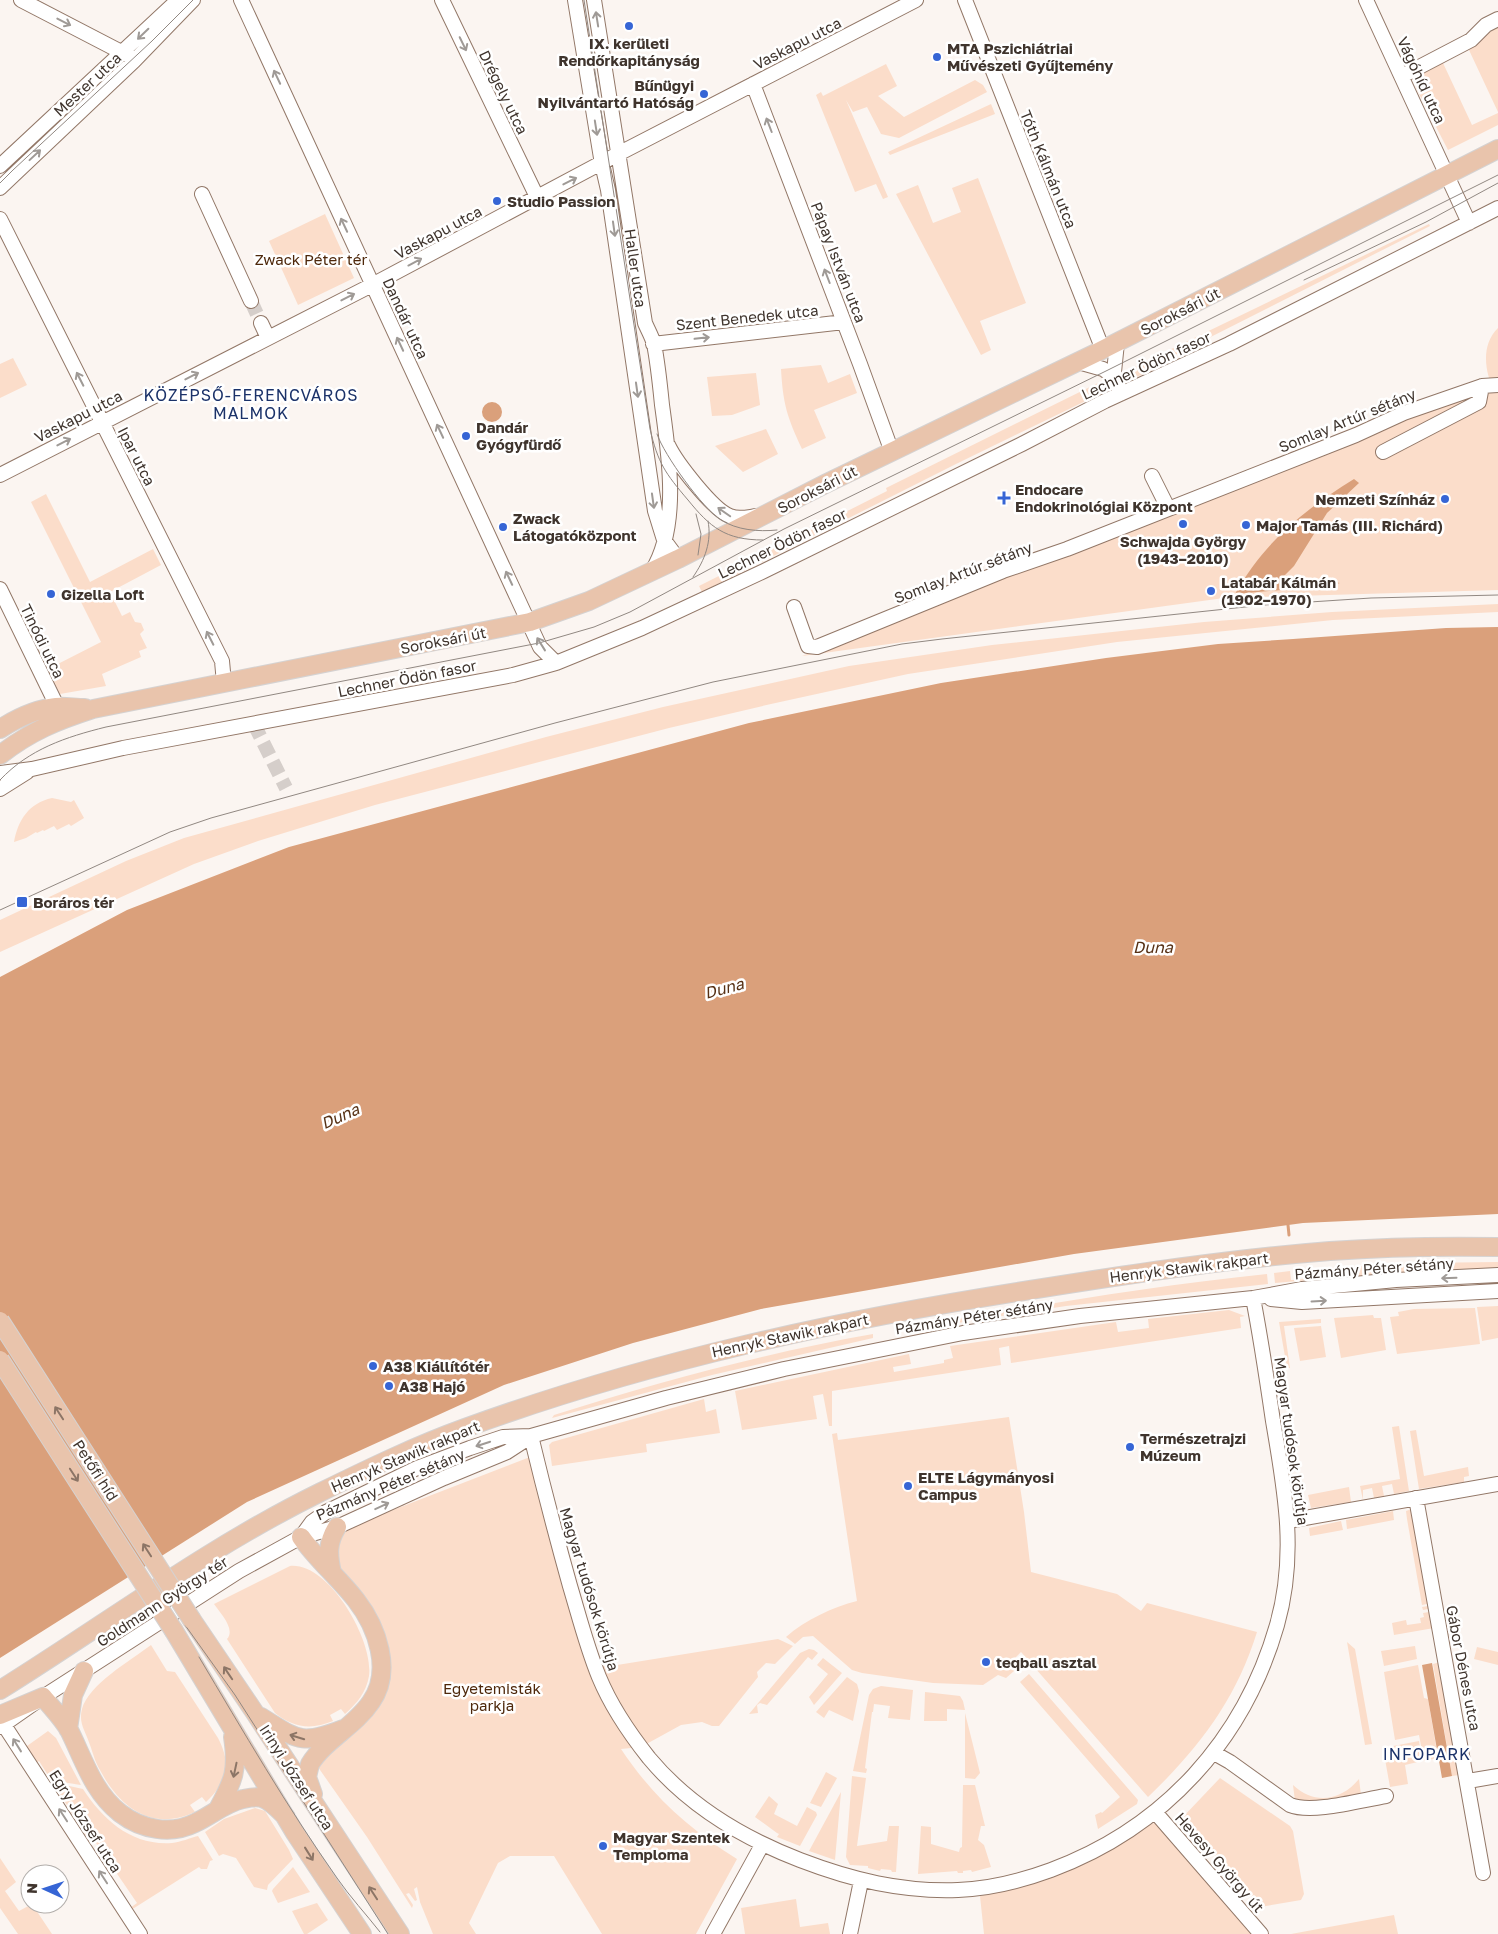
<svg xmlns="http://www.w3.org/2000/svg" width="1498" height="1934" font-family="'Golos Text',sans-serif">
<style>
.green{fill:#fbddca}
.water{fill:#daa07b}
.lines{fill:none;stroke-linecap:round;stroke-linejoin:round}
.stream{stroke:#daa07b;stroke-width:3}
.minor-tunnel{stroke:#d5ceca;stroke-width:14;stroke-dasharray:14 7;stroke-linecap:butt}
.minor-casing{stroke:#927767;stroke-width:16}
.major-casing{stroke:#d5d2d1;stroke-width:20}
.minor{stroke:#fff;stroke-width:14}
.major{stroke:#e9c4ac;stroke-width:18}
.tram{stroke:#918882;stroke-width:1}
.major-bridge-casing{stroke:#d5d2d1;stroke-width:20;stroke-linecap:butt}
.major-bridge{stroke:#e9c4ac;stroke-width:18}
.oneway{stroke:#9f9a96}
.oneway2{stroke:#8c7566}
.poi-dot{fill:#3665d5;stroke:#fff;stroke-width:2}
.labels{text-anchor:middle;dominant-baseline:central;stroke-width:5;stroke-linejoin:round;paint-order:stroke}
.poi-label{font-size:15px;font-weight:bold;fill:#3f342d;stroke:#fff;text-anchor:start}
.street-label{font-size:15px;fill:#3f342d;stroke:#fff}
.park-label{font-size:15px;fill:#4e280b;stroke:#fff}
.neighbourhood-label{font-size:16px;letter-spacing:1px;fill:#1b3269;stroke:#fff}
.water-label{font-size:16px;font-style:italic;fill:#563014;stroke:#fff}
</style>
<rect width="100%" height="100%" fill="#fbf5f1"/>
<path class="green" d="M1498 27V112L1469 50 1488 32Z
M1443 63 1472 125 1498 113V125L1448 150 1416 88 1418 76Z
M886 64 897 86 878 96 904 117 975 80 983 85 987 92 899 138 881 134 867 107 853 112 846 100 888 197 883 199 876 184 855 192 816 95 821 92 823 96Z
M991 104 995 114 890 155 888 152Z
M978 178 1026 303 980 321 991 350 981 355 896 194 918 185 933 223 961 212 952 188Z
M325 214 354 278 298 305 269 241Z
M1429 224 1430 226 1173 356 1174 360 1132 379 1126 376 1128 370Z
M1498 328V590L1224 598 802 656 1164 515 1473 392 1495 393C1485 373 1480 346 1498 328Z
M13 358 27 385 0 398V364Z
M821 365 828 383 850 374 857 393 814 410 826 438 802 449C787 417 783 404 781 369Z
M756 373 760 405 732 415 712 416 707 377Z
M1102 381V393L956 464 702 592 699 586 887 491 886 488Z
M766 429 778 454 743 472 715 446Z
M46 494 90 582 153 549 161 565 110 592 122 616 130 612 135 622 141 623 144 630 140 634 147 648 139 651 141 657 102 674 106 686 60 694 48 669 101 642 31 502Z
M1498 604V612L1333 620 1117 642 908 674 771 704 669 728 375 805 258 841 194 864 0 952V920L126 861 184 838 546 737 663 707 849 666 992 645 1204 622 1332 612Z
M52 798 71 802 74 800 84 818 71 826 69 824 57 830 54 826 44 831 43 830 37 833 36 832 26 838 14 842C18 820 29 803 52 798Z
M1498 1262V1269L1344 1277 1275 1283 1274 1273 1290 1271 1291 1280 1305 1279 1304 1269 1416 1263Z
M1267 1274 1268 1284 1066 1306 913 1330 912 1327C1030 1307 1148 1286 1267 1274Z
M1498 1306V1338L1482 1341 1477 1307Z
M1475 1308 1480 1344 1397 1354 1390 1317 1399 1316 1398 1312 1414 1309Z
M1229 1310 1245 1316 1240 1317 1241 1328 1011 1363 1009 1346 999 1348 1001 1365 832 1391V1426H829L823 1394 813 1396 817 1419 742 1430 735 1391 909 1354 911 1364 893 1367 894 1372 944 1363V1360L953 1358 950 1346 1116 1322 1118 1332 1149 1328 1148 1319Z
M1373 1315 1374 1318H1381L1386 1350 1341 1358 1334 1318Z
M1321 1319V1323L1284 1326 1290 1368H1287L1279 1322Z
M1321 1326 1326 1357 1300 1361 1294 1328Z
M873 1334V1338L712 1375 552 1418 554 1415C658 1382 765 1353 873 1334Z
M704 1399 706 1412 716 1409 720 1433 646 1444 647 1452 552 1466 549 1445 552 1442Z
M1009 1417 1024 1512 1031 1572 1117 1594 1141 1611 1147 1603 1257 1632C1236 1700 1198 1749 1148 1797L1021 1652 1015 1658 1021 1665 1006 1678 998 1675 983 1685 933 1683 862 1673 852 1670 813 1636 803 1637 795 1644 786 1637C805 1620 833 1607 857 1601L832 1434 837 1433 838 1440Z
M1399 1426 1409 1491 1394 1494 1392 1484 1382 1486 1384 1496 1374 1498 1372 1488 1363 1490V1500L1360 1486 1400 1479 1392 1427Z
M1416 1430 1424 1476 1468 1467 1469 1476 1464 1477V1482L1419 1489 1410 1431Z
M543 1452 544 1467 592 1634 602 1665 606 1667 611 1666 778 1639 793 1646 775 1664 766 1663 757 1672 758 1677 719 1726H712L702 1722 681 1725 641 1747 621 1749C653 1797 688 1828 737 1859L696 1934H602L554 1856H510L498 1863 469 1923 476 1934H433L420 1902 417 1887 414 1889 417 1900 415 1901 409 1893 406 1894 413 1905 412 1908 367 1837 313 1760 366 1709 380 1653 332 1573 339 1535 349 1527Z
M1349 1487 1351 1502 1311 1508 1308 1495Z
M1412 1509 1434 1628 1394 1635 1392 1623 1406 1620 1407 1625 1421 1623 1420 1618 1424 1617 1423 1613 1429 1612 1428 1609 1423 1610 1422 1607 1428 1606 1427 1604 1422 1605 1407 1519 1406 1511Z
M1393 1511 1394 1520 1347 1529 1346 1520Z
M1341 1521 1343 1530 1310 1536 1309 1528Z
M290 1566C329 1562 374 1641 369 1676 366 1693 357 1703 345 1714L341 1709 330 1715 333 1721C311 1730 294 1728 275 1713L227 1639C236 1629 220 1613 214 1604Z
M1347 1642 1355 1649 1372 1744 1365 1745Z
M151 1645 167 1671 175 1672 218 1738C232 1765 227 1782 206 1802L202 1797 190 1805 195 1812C152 1832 120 1808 100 1770 95 1762 93 1753 90 1745 86 1732 78 1723 82 1709 89 1684 130 1661 151 1645Z
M1415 1646 1417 1659 1384 1666 1381 1651Z
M1477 1647 1498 1652V1665L1474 1659Z
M809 1649 814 1650 818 1653 812 1660 808 1657 767 1705 760 1703 757 1705 758 1713 749 1714 800 1653Z
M823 1658 842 1673 814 1705 809 1697 828 1674 817 1665Z
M1440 1662 1459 1775 1452 1776 1433 1664Z
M1418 1665 1424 1698 1428 1699 1438 1758 1424 1761 1419 1735 1395 1740 1384 1672Z
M1029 1674 1138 1800 1137 1804 1098 1829 1095 1815 1101 1812 1102 1813 1120 1797 1020 1682Z
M847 1677 857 1684 859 1691 853 1721 829 1710 824 1718 816 1712Z
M881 1686 913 1690 910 1720 888 1718 890 1706 874 1704 873 1712H872L865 1768 867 1769 866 1773 853 1771 869 1695 873 1689Z
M925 1692 960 1696 963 1701 965 1710 947 1709V1721H924Z
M965 1713 980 1773 975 1779 965 1778Z
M48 1731 56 1738 81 1785 62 1782 53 1783 39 1761 35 1764 28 1750 27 1746Z
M1419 1741 1422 1761 1405 1765 1408 1784 1390 1787 1383 1748Z
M826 1772 837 1778 821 1807 810 1803Z
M852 1776 866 1778 857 1846 887 1841 889 1826H899L896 1872H892L891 1870 881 1869 880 1871 868 1868V1866L850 1865 846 1857Z
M1220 1778 1290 1826 1293 1831 1304 1894 1301 1900 1260 1907 1182 1818Z
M1359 1779 1361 1795 1314 1805 1295 1801 1293 1785C1314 1805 1341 1801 1359 1779Z
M60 1784 83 1789C103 1820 132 1846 172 1843 181 1842 190 1838 198 1836L213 1860 210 1861 207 1869H201L199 1867 131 1910 130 1908 137 1903 94 1840 88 1839 55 1786Z
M963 1785H975L985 1826H981L978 1840 984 1845 991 1867 972 1872 971 1870 963 1871V1873H958L957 1871 918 1874 921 1826 931 1827V1844L959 1852 960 1848 962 1847Z
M841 1792 835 1860 809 1851Z
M769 1796 778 1804 774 1814 797 1826 807 1807 816 1812 817 1815 800 1846 777 1837 779 1834 777 1833 755 1817Z
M255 1808 265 1811 289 1850 293 1859 268 1885 267 1890 254 1887 236 1858 223 1854 219 1856 205 1832 224 1819Z
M1154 1823 1165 1831 1255 1934H984L980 1896 1002 1890Z
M0 1858 16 1882 5 1891 19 1911 32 1904 52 1934H18L0 1908Z
M293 1867 310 1892 278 1903 272 1891 273 1889Z
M796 1899 800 1927 828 1923 830 1934H745L741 1908Z
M317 1903 328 1920 307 1934H304L292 1911Z
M1394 1915 1398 1934H1291Z"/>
<path class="water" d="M482 412a10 10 0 1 1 20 0a10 10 0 1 1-20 0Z
M1354 479 1359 483 1327 513 1294 566 1279 581 1308 578 1340 583 1327 586 1235 594C1264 542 1304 510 1354 479Z
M1498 627V1214L1303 1223 1074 1254 761 1309 633 1343 504 1385 247 1502 0 1658V977L127 910 289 847 749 723 941 683 1106 658 1218 644 1293 639 1446 628Z
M1432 1663 1452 1776 1442 1778 1422 1665Z"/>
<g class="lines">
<path class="stream" d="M1288 1225 1289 1235"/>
<path class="minor-tunnel" d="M251 301 261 323
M254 724 286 788"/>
<defs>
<path id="minor" d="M21 0 129 56
M241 0 540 647 556 663
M442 0 537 197
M575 0 602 164 608 190 655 511 664 540 678 559
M594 0 645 323C648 330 652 337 654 344 658 364 660 385 662 405 669 455 680 526 652 571
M965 0 1103 350
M1366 0 1469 223
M1402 76 1471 40 1486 25 1498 19
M753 84 860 364 892 452
M0 166 178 0
M0 188 134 61 193 0
M202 194 251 301
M0 219 222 661 224 683
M261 323 268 338
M1117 343 1114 372 1120 394
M653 344 844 322
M1078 362 1103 369 1115 377
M668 445C676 462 713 510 730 516 738 520 748 517 757 516
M1383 452 1479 402 1482 386
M0 475 372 285 618 154 916 0
M1152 476 1168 508
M0 589 57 706
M794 607 808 646 817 647 1003 571 1067 549 1356 435 1404 413 1482 386 1498 385
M0 773 32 769 123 748 513 675 556 663 642 628 764 571 1022 444 1105 401 1229 344 1498 208
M0 789 27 772
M1271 1299 1302 1302 1498 1291
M531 1436C543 1486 556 1536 570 1586 579 1616 587 1648 599 1677 611 1706 630 1734 649 1758 689 1806 743 1838 800 1860 852 1880 902 1892 958 1890 990 1889 1021 1881 1051 1870 1164 1828 1244 1740 1277 1625 1297 1555 1285 1491 1273 1421 1267 1380 1261 1339 1253 1298
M1416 1498 1483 1873
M1288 1521 1498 1484
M301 1537 312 1522 326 1512 417 1468 470 1448 503 1437 531 1436 666 1398 784 1369 963 1333 1080 1316 1253 1298 1302 1289 1396 1280 1498 1275
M4 1725 140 1934
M0 1727 43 1697 239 1571 301 1537 337 1527 444 1478 507 1452 530 1437
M1214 1753 1230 1762 1290 1805C1312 1814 1361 1800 1386 1796
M1468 1781 1498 1776
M1155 1812 1261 1934
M713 1934 762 1845
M850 1934 861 1881"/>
<path id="major" d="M0 729C17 718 36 709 56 707 65 706 75 708 85 708
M0 755C31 731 56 721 93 709L530 622 589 601 678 559 825 484 1096 353 1498 149
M301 1537C317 1560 339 1578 356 1600 377 1627 393 1671 371 1702 355 1726 325 1740 310 1764L307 1777 313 1794
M332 1573C328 1555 327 1543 337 1527
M192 1620 255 1713 400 1934
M174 1631 295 1833 362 1934
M0 1690C106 1624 207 1548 319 1493 366 1470 415 1446 465 1428 649 1361 837 1320 1030 1290 1130 1274 1229 1259 1330 1251 1386 1247 1442 1246 1498 1247
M0 1715 43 1697C52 1708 62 1718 69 1730 84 1760 93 1792 120 1813 142 1830 171 1835 195 1823 212 1815 225 1803 243 1799 248 1798 256 1796 262 1798 271 1801 279 1810 286 1817
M261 1717C297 1739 300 1746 343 1729
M68 1729 73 1695 84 1671
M218 1809C234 1780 238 1770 233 1737"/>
</defs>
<use href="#minor" class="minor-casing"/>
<use href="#major" class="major-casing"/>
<use href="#minor" class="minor"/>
<use href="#major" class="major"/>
<path class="tram" d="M584 0 650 429C658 463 665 473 688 500 710 527 725 540 763 540
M0 183 13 170 152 41 193 0
M1304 280 1426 222 1498 183
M657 434C664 455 703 509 721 520 737 530 758 532 777 530
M696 514 701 534 698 555
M693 577C705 560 712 541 708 521
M0 780C29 749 66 737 106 727L539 643 594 627 630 612 784 529 1106 371 1498 175
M0 910 170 832 211 818 555 723 713 682 902 644 942 639 1264 605 1371 598 1498 595
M0 1336 185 1625 235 1695 388 1934
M199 1657C243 1731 287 1807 337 1878 350 1897 366 1914 380 1932"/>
<defs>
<path id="major-bridge" d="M0 1321 192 1620
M0 1360 174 1631"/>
</defs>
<use href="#major-bridge" class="major-bridge-casing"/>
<use href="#major-bridge" class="major-bridge"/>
</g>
<defs><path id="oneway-shaft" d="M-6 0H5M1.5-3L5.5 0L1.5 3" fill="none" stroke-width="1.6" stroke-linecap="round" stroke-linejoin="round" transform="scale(1.25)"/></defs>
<g class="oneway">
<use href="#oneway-shaft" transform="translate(597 19) rotate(-99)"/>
<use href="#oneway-shaft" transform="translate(64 22) rotate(27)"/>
<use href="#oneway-shaft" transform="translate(143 34) rotate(136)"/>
<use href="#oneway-shaft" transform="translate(463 44) rotate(64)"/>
<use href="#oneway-shaft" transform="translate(277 77) rotate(-115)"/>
<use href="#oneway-shaft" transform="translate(769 125) rotate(-111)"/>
<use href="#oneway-shaft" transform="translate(596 128) rotate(81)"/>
<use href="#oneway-shaft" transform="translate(35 155) rotate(-43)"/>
<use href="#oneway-shaft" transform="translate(570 181) rotate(-27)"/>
<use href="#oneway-shaft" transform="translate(344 225) rotate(-115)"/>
<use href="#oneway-shaft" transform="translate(614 229) rotate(82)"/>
<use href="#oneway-shaft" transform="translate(415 262) rotate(-28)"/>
<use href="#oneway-shaft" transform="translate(827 276) rotate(-111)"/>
<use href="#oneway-shaft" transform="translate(348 297) rotate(-27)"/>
<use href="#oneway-shaft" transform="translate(702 338) rotate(-6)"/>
<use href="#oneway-shaft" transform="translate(400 344) rotate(-115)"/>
<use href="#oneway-shaft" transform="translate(192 376) rotate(-27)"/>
<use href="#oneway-shaft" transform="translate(80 379) rotate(-117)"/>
<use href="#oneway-shaft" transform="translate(637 390) rotate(82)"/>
<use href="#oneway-shaft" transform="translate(440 431) rotate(-115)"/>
<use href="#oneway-shaft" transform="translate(64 442) rotate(-27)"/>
<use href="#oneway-shaft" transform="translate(653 501) rotate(82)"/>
<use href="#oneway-shaft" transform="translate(724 512) rotate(-145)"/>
<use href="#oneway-shaft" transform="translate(509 578) rotate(-115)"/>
<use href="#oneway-shaft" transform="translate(210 638) rotate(-117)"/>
<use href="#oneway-shaft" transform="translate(541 644) rotate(-122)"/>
<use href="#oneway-shaft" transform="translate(1449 1278) rotate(178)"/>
<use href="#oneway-shaft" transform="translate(1319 1301) rotate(-3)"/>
<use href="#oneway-shaft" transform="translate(483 1444) rotate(162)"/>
<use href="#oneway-shaft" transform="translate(382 1506) rotate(-25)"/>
<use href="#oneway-shaft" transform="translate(17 1745) rotate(-122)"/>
<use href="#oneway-shaft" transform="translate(63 1815) rotate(-123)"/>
<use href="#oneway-shaft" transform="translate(103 1877) rotate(-123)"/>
</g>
<g class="oneway2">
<use href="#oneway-shaft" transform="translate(59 1413) rotate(-123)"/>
<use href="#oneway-shaft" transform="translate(74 1475) rotate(57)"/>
<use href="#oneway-shaft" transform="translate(147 1550) rotate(-123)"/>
<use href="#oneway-shaft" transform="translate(228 1673) rotate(-124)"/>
<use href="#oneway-shaft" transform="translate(297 1737) rotate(-163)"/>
<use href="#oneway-shaft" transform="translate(235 1770) rotate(102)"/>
<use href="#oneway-shaft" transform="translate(309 1854) rotate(58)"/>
<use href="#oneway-shaft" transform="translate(373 1893) rotate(-123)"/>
</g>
<g class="poi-dot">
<circle cx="629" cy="26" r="5"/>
<circle cx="937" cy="57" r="5"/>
<circle cx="704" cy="94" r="5"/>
<circle cx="497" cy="201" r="5"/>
<circle cx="466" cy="436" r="5"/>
<path d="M1001.5 490.5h5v5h5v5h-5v5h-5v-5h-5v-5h5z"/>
<circle cx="1445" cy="499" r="5"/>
<circle cx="1183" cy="524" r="5"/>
<circle cx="1246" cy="525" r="5"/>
<circle cx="503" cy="527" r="5"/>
<circle cx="1211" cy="591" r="5"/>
<circle cx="51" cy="594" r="5"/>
<rect x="16" y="896" width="12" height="12" rx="2.5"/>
<circle cx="373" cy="1366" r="5"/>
<circle cx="389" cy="1386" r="5"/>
<circle cx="1130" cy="1447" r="5"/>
<circle cx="908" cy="1486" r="5"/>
<circle cx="986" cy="1662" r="5"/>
<circle cx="603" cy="1846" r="5"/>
</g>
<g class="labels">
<g class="poi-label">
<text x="629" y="43" text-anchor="middle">IX. kerületi<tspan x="629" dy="17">Rendőrkapitányság</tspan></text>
<text x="947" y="48">MTA Pszichiátriai<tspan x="947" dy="17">Művészeti Gyűjtemény</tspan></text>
<text x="694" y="85" text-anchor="end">Bűnügyi<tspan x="694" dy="17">Nyilvántartó Hatóság</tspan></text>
<text x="507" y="201">Studio Passion</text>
<text x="476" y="427">Dandár<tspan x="476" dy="17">Gyógyfürdő</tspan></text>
<text x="1015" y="489">Endocare<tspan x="1015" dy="17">Endokrinológiai Központ</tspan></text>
<text x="1435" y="499" text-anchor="end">Nemzeti Színház</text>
<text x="513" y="518">Zwack<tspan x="513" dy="17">Látogatóközpont</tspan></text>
<text x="1256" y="525">Major Tamás (III. Richárd)</text>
<text x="1183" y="541" text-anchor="middle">Schwajda György<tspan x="1183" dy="17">(1943–2010)</tspan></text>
<text x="1221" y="582">Latabár Kálmán<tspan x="1221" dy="17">(1902–1970)</tspan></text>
<text x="61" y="594">Gizella Loft</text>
<text x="33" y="902">Boráros tér</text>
<text x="383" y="1366">A38 Kiállítótér</text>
<text x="399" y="1386">A38 Hajó</text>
<text x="1140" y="1438">Természetrajzi<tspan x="1140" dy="17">Múzeum</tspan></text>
<text x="918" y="1477">ELTE Lágymányosi<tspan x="918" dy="17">Campus</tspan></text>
<text x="996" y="1662">teqball asztal</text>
<text x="613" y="1837">Magyar Szentek<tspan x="613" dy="17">Temploma</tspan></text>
</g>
<g class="street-label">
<text transform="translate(797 43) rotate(-27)">Vaskapu utca</text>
<text transform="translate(1422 80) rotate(65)">Vágóhíd utca</text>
<text transform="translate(87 84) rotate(-43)">Mester utca</text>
<text transform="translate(504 92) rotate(64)">Drégely utca</text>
<text transform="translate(1049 169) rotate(68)">Tóth Kálmán utca</text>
<text transform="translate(438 232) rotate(-28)">Vaskapu utca</text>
<text transform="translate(839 262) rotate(69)">Pápay István utca</text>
<text transform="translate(636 268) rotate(82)">Haller utca</text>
<text transform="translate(1180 311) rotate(-27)">Soroksári út</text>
<text transform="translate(747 317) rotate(-6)">Szent Benedek utca</text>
<text transform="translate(406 318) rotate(65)">Dandár utca</text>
<text transform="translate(1146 365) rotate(-25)">Lechner Ödön fasor</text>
<text transform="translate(78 416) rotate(-27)">Vaskapu utca</text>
<text transform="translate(1347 420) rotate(-22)">Somlay Artúr sétány</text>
<text transform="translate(137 456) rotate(63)">Ipar utca</text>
<text transform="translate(817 489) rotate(-27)">Soroksári út</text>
<text transform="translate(782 543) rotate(-26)">Lechner Ödön fasor</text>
<text transform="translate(963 572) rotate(-21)">Somlay Artúr sétány</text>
<text transform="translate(443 640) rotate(-11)">Soroksári út</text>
<text transform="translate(43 641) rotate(64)">Tinódi utca</text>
<text transform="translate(407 678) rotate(-11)">Lechner Ödön fasor</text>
<text transform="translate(1189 1267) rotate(-7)">Henryk Sławik rakpart</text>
<text transform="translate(1374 1268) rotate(-4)">Pázmány Péter sétány</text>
<text transform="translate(974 1316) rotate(-9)">Pázmány Péter sétány</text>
<text transform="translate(790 1335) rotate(-12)">Henryk Sławik rakpart</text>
<text transform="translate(1292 1441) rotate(82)">Magyar tudósok körútja</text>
<text transform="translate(405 1456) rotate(-23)">Henryk Sławik rakpart</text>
<text transform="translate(96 1470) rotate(57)">Petőfi híd</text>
<text transform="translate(390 1484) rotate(-23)">Pázmány Péter sétány</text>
<text transform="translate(590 1589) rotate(73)">Magyar tudósok körútja</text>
<text transform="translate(162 1601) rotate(-33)">Goldmann György tér</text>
<text transform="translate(1464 1668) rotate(79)">Gábor Dénes utca</text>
<text transform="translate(297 1777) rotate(57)">Irinyi József utca</text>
<text transform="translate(86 1821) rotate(57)">Egry József utca</text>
<text transform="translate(1220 1862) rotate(49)">Hevesy György út</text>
</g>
<g class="park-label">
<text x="311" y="259">Zwack Péter tér</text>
<text x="492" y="1688">Egyetemisták<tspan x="492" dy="17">parkja</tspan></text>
</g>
<g class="neighbourhood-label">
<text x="251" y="395">KÖZÉPSŐ-FERENCVÁROS<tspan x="251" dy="18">MALMOK</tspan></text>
<text x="1427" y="1754">INFOPARK</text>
</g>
<g class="water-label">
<text x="1153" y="947">Duna</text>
<text transform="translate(724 988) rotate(-15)">Duna</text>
<text transform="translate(340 1116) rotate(-24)">Duna</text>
</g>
</g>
<g transform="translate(45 1889) rotate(273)"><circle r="24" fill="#ffffff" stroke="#b2aeab"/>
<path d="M0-4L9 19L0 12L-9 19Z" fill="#3665d5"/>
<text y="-8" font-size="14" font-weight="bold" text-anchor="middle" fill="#3f342d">N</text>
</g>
</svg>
